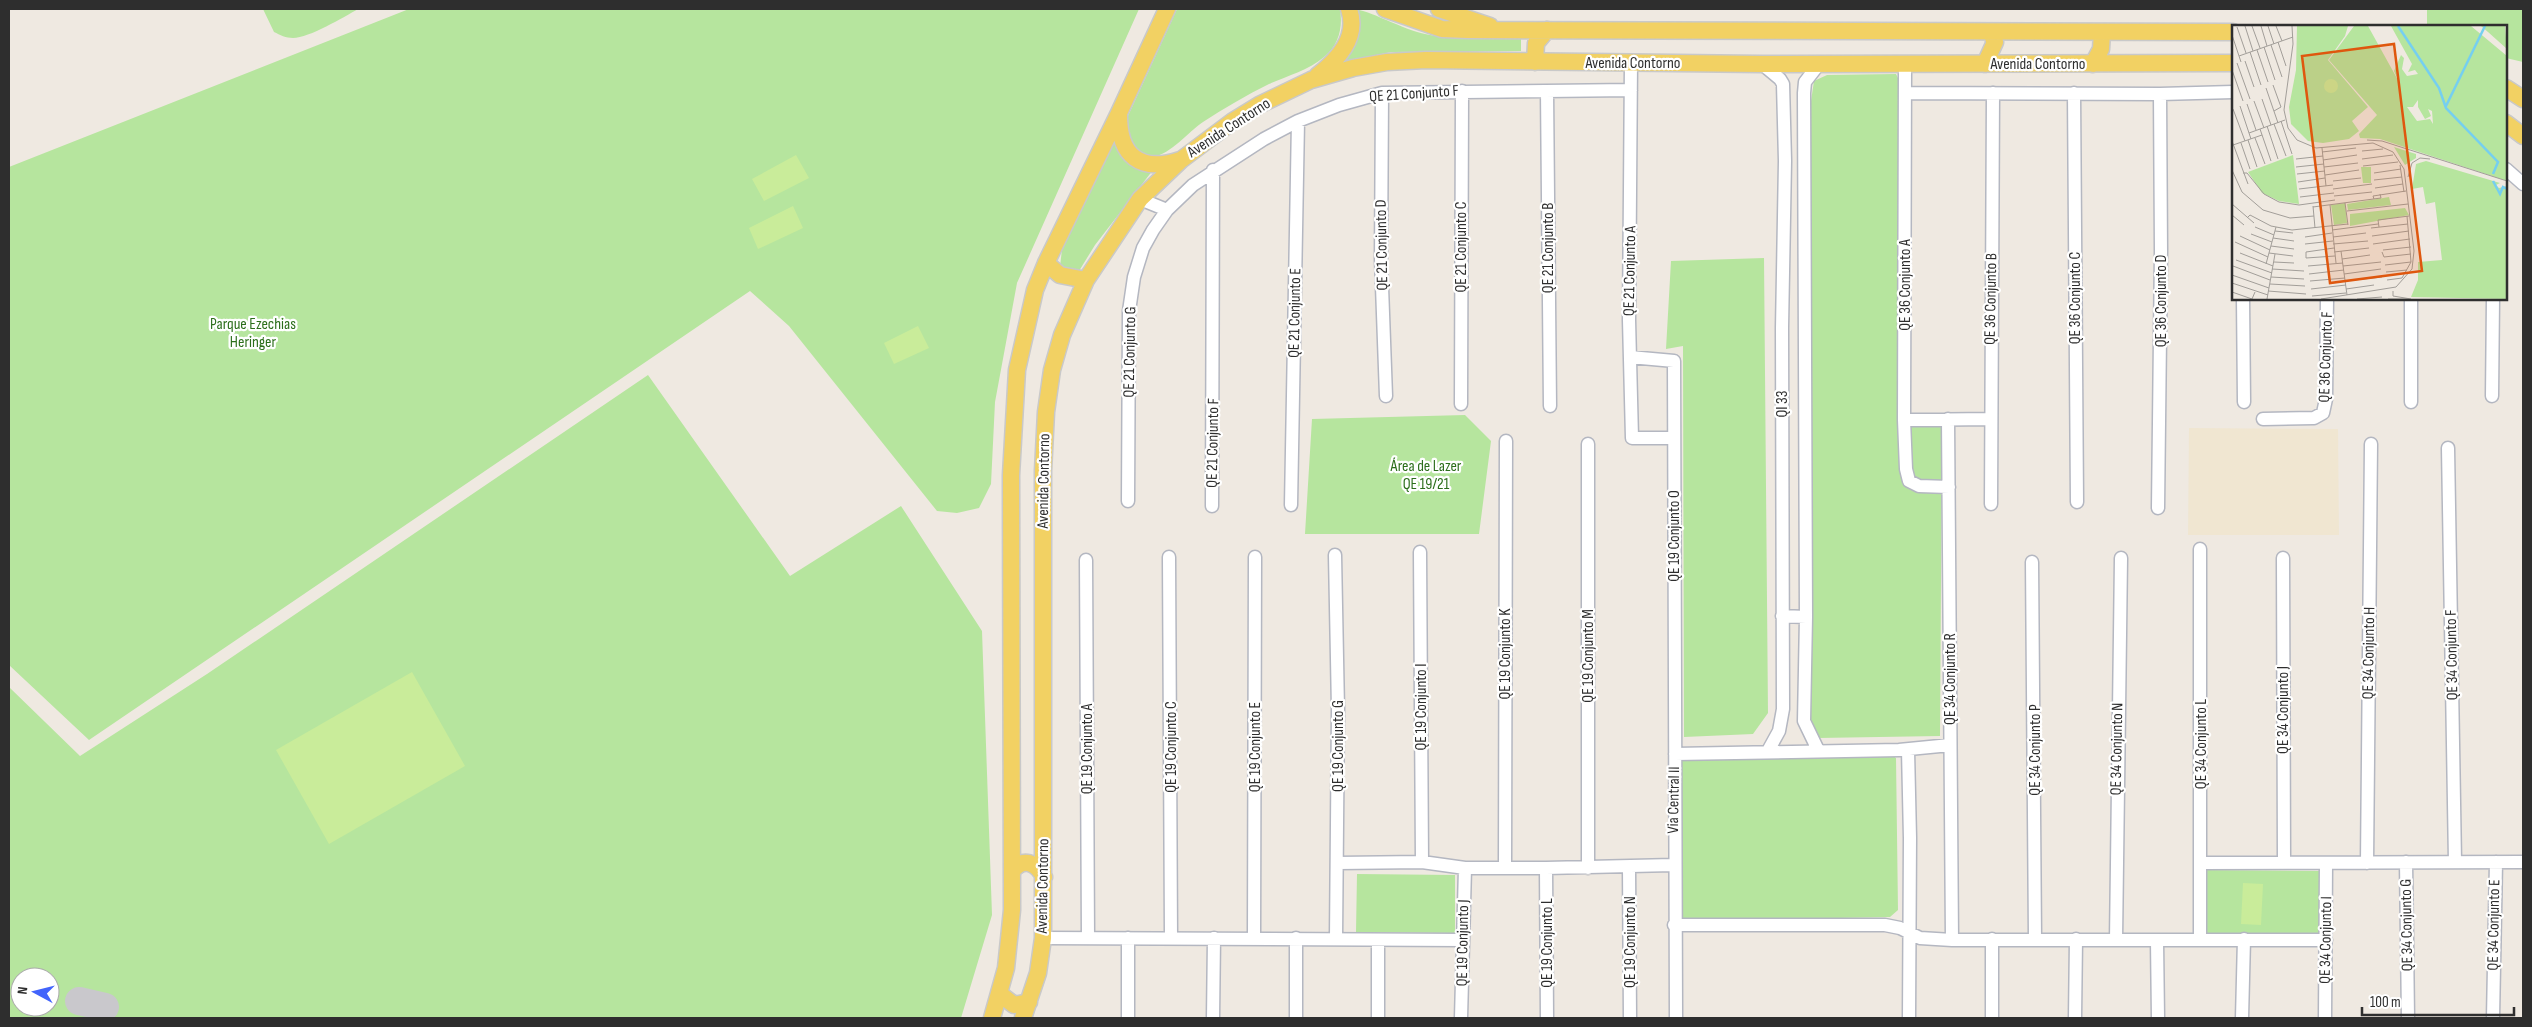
<svg xmlns="http://www.w3.org/2000/svg" width="2532" height="1027" font-family="'Sofia Sans Condensed',sans-serif">
<style>
.education{fill:#f0e6d1}
.green{fill:#b6e59e;fill-rule:evenodd}
.pitch{fill:#c9ec9a}
.lines{fill:none;stroke-linecap:round;stroke-linejoin:round}
.taxiway{stroke:#c9c8cc;stroke-width:28}
.minor-casing{stroke:#b4b7c1;stroke-width:15}
.major-casing{stroke:#c9c9c9;stroke-width:19}
.minor{stroke:#fff;stroke-width:12}
.major{stroke:#f2d163;stroke-width:16}
.labels{text-anchor:middle;dominant-baseline:central;stroke-width:4.5;stroke-linejoin:round;paint-order:stroke}
.street-label{font-size:16px;fill:#2e2e2e;stroke:#fff}
.park-label{font-size:16px;fill:#2c6e1b;stroke:#fff}
.inset-river{fill:none;stroke:#75cff0;stroke-width:2.5}
.inset-road{fill:none;stroke:#a29e99;stroke-width:1}
.view{fill:#df570e;fill-opacity:0.15;stroke:#df570e;stroke-width:2.5}
.inset-edge{fill:none;stroke:#2e2e2e;stroke-width:2.5}
</style>
<rect width="100%" height="100%" fill="#efe9e1"/>
<path class="education" d="M2189 428 2338 429 2339 535H2188Z"/>
<path class="green" d="M263 9H358C344 17 309 38 293 38 286 38 280 35 274 32Z
M409 9H1139L1017 283 995 402 991 484 979 508 957 513 937 511 789 326 750 291 89 740 9 665V167Z
M1177 9H1340C1343 27 1339 45 1324 57 1309 70 1287 76 1269 84 1247 95 1224 108 1203 122 1188 132 1171 154 1153 157 1142 158 1135 149 1127 142V118Z
M1353 9C1367 9 1404 30 1425 34 1450 40 1494 37 1521 37V51L1391 52 1339 63Z
M2427 9H2523V62L2506 58V26H2427Z
M1896 74 1901 84 1898 426 1942 424 1940 736 1818 738 1808 720 1811 101 1814 81 1827 75Z
M1112 138C1123 161 1129 163 1153 170L1095 245 1079 271 1060 267 1062 249Z
M1764 258 1768 713 1753 734 1684 737 1683 346 1666 349 1671 261Z
M648 375 790 576 901 506 982 631 992 915 961 1018H9V687L80 756 207 674ZM20 977H50V1007H20Z
M1465 415 1491 441 1479 534H1305L1312 419Z
M1688 753H1889L1896 758 1898 910 1890 917 1685 921 1677 914 1676 762Z
M2206 870 2319 871 2320 937 2205 933Z
M1357 874 1455 875V933L1356 932Z"/>
<path class="pitch" d="M796 155 809 178 764 201 752 179Z
M793 206 803 228 758 249 749 228Z
M918 326 929 348 894 364 884 343Z
M412 672 465 766 329 844 276 750Z
M2243 883 2263 884 2261 925 2241 924Z"/>
<g class="lines">
<path class="taxiway" d="M79 1001 105 1007"/>
<defs>
<path id="minor" d="M1631 62 1629 320 1632 438H1673
M1762 64 1780 79 1783 84 1785 161 1782 328 1783 709 1779 731 1768 751
M1905 64 1904 420 1990 419
M1547 91 1550 406
M1382 93 1381 259 1386 396
M1906 93 2160 94 2233 92
M2074 93 2077 502
M2506 169 2523 184
M1140 199 1167 210
M2243 299 2244 402
M1630 357 1674 361 1676 1018
M2492 396 2493 299
M2411 402V299
M1461 404 1462 91
M1948 419 1952 940
M2263 419 2314 418 2323 413 2326 399 2327 299
M1904 420 1906 469 1909 481 1919 486 1949 487
M2448 448 2455 862
M1128 501 1129 311 1134 277 1143 248 1153 230 1167 210 1193 185 1264 139 1298 121 1339 105 1382 93 1631 90
M1991 504 1993 93
M1291 505 1298 121
M1212 506 1213 170
M2158 508 2161 251 2160 94
M2200 549V940
M1420 552 1422 862
M1335 555 1338 710 1336 938
M1169 557 1171 937
M2283 558 2284 863
M1086 560 1088 938
M2032 562 2035 939
M1782 616 1806 617
M1818 750 1804 721 1806 617 1804 93 1805 82 1819 64
M1908 750 1910 838 1909 1018
M1675 754 1899 750 1950 745
M2406 862 2408 1018
M1338 863 1422 862 1465 868H1546L1673 865
M2201 863 2523 862
M2367 863 2371 444
M1629 867 1630 1018
M1505 868 1506 441
M1546 868 1547 1018
M1588 868V444
M1674 925H1885L1900 928 1920 938 1952 940H2326
M1043 938 1463 940
M1128 938V1018
M1254 938 1255 557
M1296 938V1018
M1992 939V1018
M2116 940 2121 558
M2157 941 2158 1018
M1213 1018 1214 938
M1378 1018V940
M1461 1018 1465 868
M2075 1018 2076 939
M2242 1018 2244 939
M2325 1018 2326 863
M2493 1018 2496 862"/>
<path id="major" d="M1385 9 1442 29 1468 30 2233 32
M1439 9 1490 26
M1535 62 1536 43 1547 30
M1985 64 1995 42 1991 33
M2093 64 2101 49 2102 32
M1317 76C1337 60 1359 38 1349 9
M2506 88 2523 99
M1119 115C1119 156 1140 173 1180 160
M2506 123 2523 136
M1046 263 1060 275 1086 280
M1012 871C1023 857 1036 862 1044 877
M1000 994 1014 1005 1029 1002
M992 1018 1006 968 1012 910 1011 475 1017 370 1035 290 1046 263 1119 113 1167 9
M1023 1018 1038 973 1043 938V471L1046 412 1052 370 1062 335 1086 280 1140 199 1181 160 1233 121 1259 105 1311 80 1353 68 1387 62 1426 60 1762 64 2233 63"/>
</defs>
<use href="#minor" class="minor-casing"/>
<use href="#major" class="major-casing"/>
<use href="#minor" class="minor"/>
<use href="#major" class="major"/>
</g>
<g class="labels">
<g class="street-label">
<text x="1633" y="63">Avenida Contorno</text>
<text x="2038" y="64">Avenida Contorno</text>
<text transform="translate(1414 94) rotate(-4)">QE 21 Conjunto F</text>
<text transform="translate(1229 128) rotate(-33)">Avenida Contorno</text>
<text transform="translate(1382 245) rotate(-91)">QE 21 Conjunto D</text>
<text transform="translate(1461 247) rotate(-90)">QE 21 Conjunto C</text>
<text transform="translate(1548 248) rotate(-90)">QE 21 Conjunto B</text>
<text transform="translate(1630 271) rotate(-89)">QE 21 Conjunto A</text>
<text transform="translate(1905 285) rotate(-90)">QE 36 Conjunto A</text>
<text transform="translate(2075 298) rotate(-90)">QE 36 Conjunto C</text>
<text transform="translate(1991 299) rotate(-89)">QE 36 Conjunto B</text>
<text transform="translate(2161 301) rotate(-90)">QE 36 Conjunto D</text>
<text transform="translate(1295 313) rotate(-89)">QE 21 Conjunto E</text>
<text transform="translate(1130 352) rotate(-89)">QE 21 Conjunto G</text>
<text transform="translate(2326 357) rotate(-88)">QE 36 Conjunto F</text>
<text transform="translate(1782 404) rotate(-90)">QI 33</text>
<text transform="translate(1213 443) rotate(-89)">QE 21 Conjunto F</text>
<text transform="translate(1044 481) rotate(-89)">Avenida Contorno</text>
<text transform="translate(1674 536) rotate(-90)">QE 19 Conjunto O</text>
<text transform="translate(2369 653) rotate(-89)">QE 34 Conjunto H</text>
<text transform="translate(1505 654) rotate(-90)">QE 19 Conjunto K</text>
<text transform="translate(2452 655) rotate(-91)">QE 34 Conjunto F</text>
<text transform="translate(1588 656) rotate(-90)">QE 19 Conjunto M</text>
<text transform="translate(1950 679) rotate(-90)">QE 34 Conjunto R</text>
<text transform="translate(1421 707) rotate(-90)">QE 19 Conjunto I</text>
<text transform="translate(2283 710) rotate(-90)">QE 34 Conjunto J</text>
<text transform="translate(2201 744) rotate(-90)">QE 34 Conjunto L</text>
<text transform="translate(1338 746) rotate(-90)">QE 19 Conjunto G</text>
<text transform="translate(1171 747) rotate(-90)">QE 19 Conjunto C</text>
<text transform="translate(1255 747) rotate(-90)">QE 19 Conjunto E</text>
<text transform="translate(1087 749) rotate(-90)">QE 19 Conjunto A</text>
<text transform="translate(2117 749) rotate(-89)">QE 34 Conjunto N</text>
<text transform="translate(2035 750) rotate(-90)">QE 34 Conjunto P</text>
<text transform="translate(1674 800) rotate(-89)">Via Central II</text>
<text transform="translate(1043 886) rotate(-89)">Avenida Contorno</text>
<text transform="translate(2407 925) rotate(-91)">QE 34 Conjunto G</text>
<text transform="translate(2494 925) rotate(-89)">QE 34 Conjunto E</text>
<text transform="translate(2326 940) rotate(-89)">QE 34 Conjunto I</text>
<text transform="translate(1630 942) rotate(-90)">QE 19 Conjunto N</text>
<text transform="translate(1463 943) rotate(-89)">QE 19 Conjunto J</text>
<text transform="translate(1547 943) rotate(-90)">QE 19 Conjunto L</text>
</g>
<g class="park-label">
<text x="253" y="324">Parque Ezechias<tspan x="253" dy="18">Heringer</tspan></text>
<text x="1426" y="466">Área de Lazer<tspan x="1426" dy="18">QE 19/21</tspan></text>
</g>
</g>
<g transform="translate(2232 25)">
<rect width="275" height="275" fill="#efe9e1"/>
<path d="M65 1H116L113 11 96 35 136 82 120 96 127 106 117 114 91 118 76 116 59 99 57 82 64 45ZM122 1H136L167 57 162 46 169 30 172 33 170 44 175 51 186 49 183 45 176 47 180 39 159 1H239L275 31V156L148 114 128 113 127 109 145 90 97 35ZM186 75V82L193 94 199 91 196 84 200 86 201 99 198 94 185 96 175 82H181ZM249 1H273L275 24 256 7ZM162 122 184 129V133L173 140ZM61 130 67 179 47 176 30 168 16 147ZM194 136 268 158 264 160 267 163 275 161V274L179 272 186 255V237L210 235 203 177 194 179 191 162 180 164 184 139ZM129 142H139V158H131ZM157 172 159 180 116 185 115 179ZM113 178 115 198 102 200 99 180ZM173 183 177 190 118 201V189Z" fill="#b6e59e" fill-rule="evenodd"/>
<path d="M92 61a7 7 0 1 1 14 0a7 7 0 1 1-14 0Z" fill="#c9ec9a"/>
<path class="inset-river" d="M166 1 207 63 214 83 266 137 261 149M214 81 253 1M261 156 268 169 271 162 275 164"/>
<path class="inset-road" d="M13 1 21 26M20 1 28 23M29 1 35 21M36 1 42 19M44 1 50 16M60 1 61 19 52 85 56 103 65 115 84 123 141 118 161 127 172 144 182 226 180 244 164 262 89 274M5 2 14 28M0 10 9 37M46 17 54 41M39 20 50 52M32 22 43 55M25 25 36 57M18 27 29 60M7 31 61 12M13 36 22 62M5 38 18 74M0 45 11 76M41 60 49 82 42 86M34 63 46 98M30 74 39 100M22 76 32 103M15 79 24 105M8 81 19 114M1 84 13 116M49 96 60 129M42 99 54 131M35 101 46 134M28 104 39 136M17 108 53 95M23 113 33 139M16 115 25 142M135 115 150 116 275 156M0 116 16 159M9 118 18 144M1 120 30 110M90 123 94 161M130 126 151 124M90 127 124 123M64 134 91 131M130 134 161 130M91 135 125 130M168 140 172 167M131 141 166 137M64 142 92 139M92 142 126 138M0 145 10 167 31 185 58 193 82 191M11 148H15L32 169 47 177 67 180 103 175M142 148 169 144M65 149 93 146M93 150 127 145M176 152 180 138 188 133 198 134M142 155 170 152M101 156 129 153M66 157 93 153M143 163 171 159M67 164 101 160M101 164 140 159M102 171 140 167M68 172 102 168M142 174 141 171 174 166M113 178 116 200M0 179 22 198M98 180 104 238M81 181 83 203M81 182 149 173 148 169M115 186 176 179M0 190 12 200M15 193 18 190 39 201 60 205 116 199M23 202 42 210M147 202 146 195 177 191M139 203 176 199M100 205 146 199M43 206 61 208M19 209 40 217M8 211 38 225M140 211 177 206M73 212 100 208M101 212 134 208M41 213 62 216M3 217 36 232M73 219 101 216M101 219 136 216M141 219 178 214M39 221 62 224M102 223 74 227V233L103 231M151 225 179 222M109 226 115 270M102 227 137 223M150 227 152 232 179 229M8 228 41 241M37 228 61 231M110 234 138 230M4 235 40 248M42 237 62 238M34 239 44 202M153 240 179 237M1 241 38 255M76 241 111 238M111 241 149 237M40 244 72 246M154 247 175 245M77 249 112 245M112 249 149 244M0 250 37 263M39 252 72 254M155 255 170 253 179 237 175 191M78 256 113 253M113 256 150 252M0 258 36 270M38 259 73 261M79 264 114 260M114 264 142 260M36 266 74 269M161 266V271L179 274M0 267 20 274 23 267M80 271 114 268M35 274 43 229M125 274 150 272M156 274H175"/>
<path class="view" d="M162 19 190 246 98 258 70 31Z"/>
<rect width="275" height="275" class="inset-edge"/>
</g>
<rect width="2532" height="1027" fill="none" stroke="#2e2e2e" stroke-width="20"/>
<g transform="translate(35 992) rotate(277)"><circle r="24" fill="#ffffff" stroke="#ababab"/>
<path d="M0-4L9 19L0 12L-9 19Z" fill="#4264fb"/>
<text y="-8" font-size="14" font-weight="bold" text-anchor="middle" fill="#2e2e2e">N</text>
</g>
<path d="M2362 1007v8h152v-8" fill="none" stroke="#2e2e2e" stroke-width="2.5"/>
<text x="2370" y="1007" font-size="15" fill="#2e2e2e" stroke="#ffffff" stroke-width="4" paint-order="stroke">100 m</text>
</svg>
